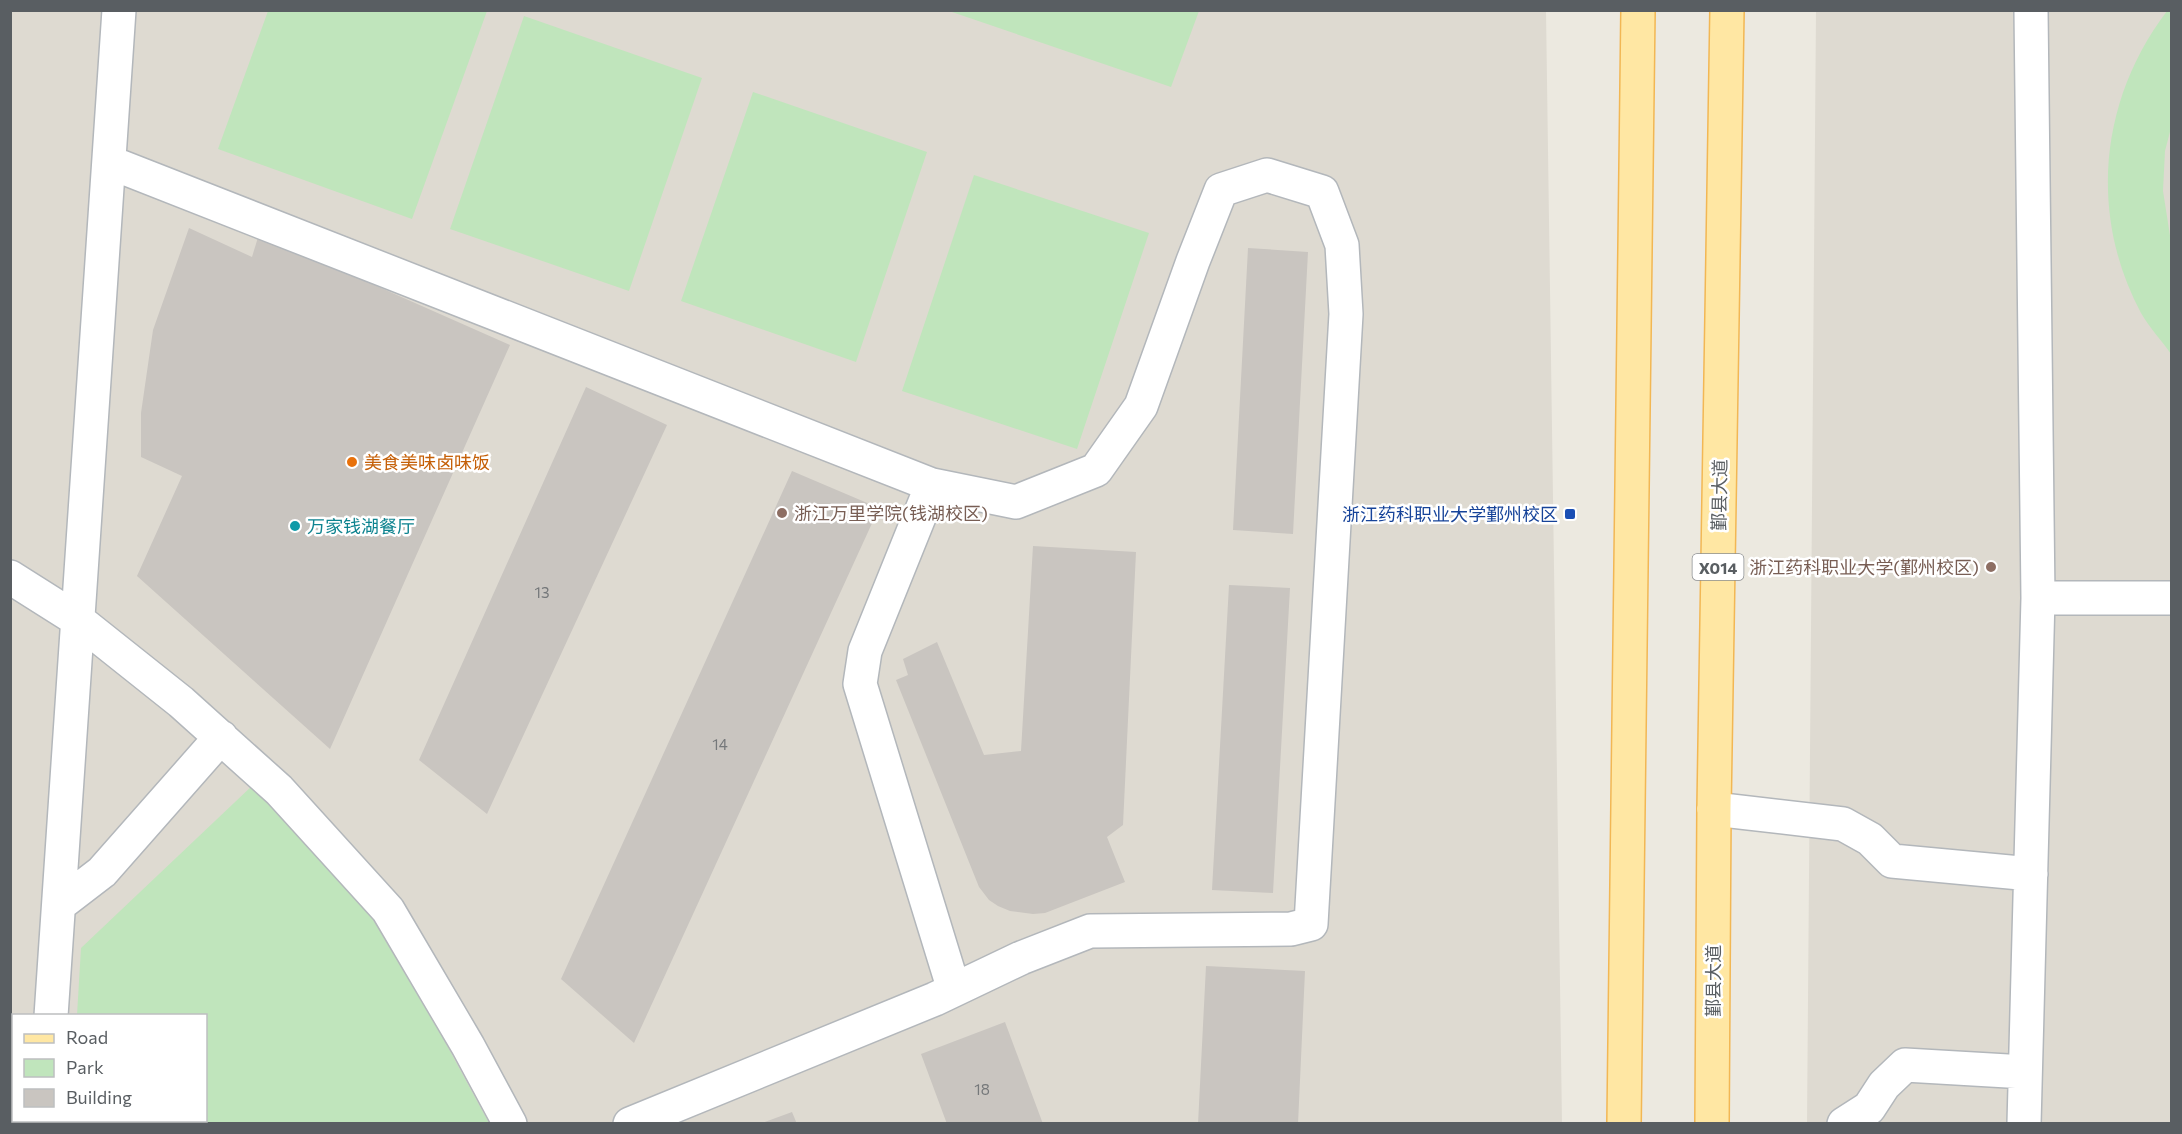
<svg xmlns="http://www.w3.org/2000/svg" width="2182" height="1134" font-family="Commissioner,'Noto Sans SC',sans-serif">
<style>
.education{fill:#dedad1;fill-rule:evenodd}
.green{fill:#c0e5bc}
.building{fill:#c9c5c0}
.lines{fill:none;stroke-linecap:round;stroke-linejoin:round}
.minor-casing{stroke:#b3b7bb;stroke-width:36}
.major-casing{stroke:#f2b754;stroke-width:36}
.minor{stroke:#fff;stroke-width:33}
.major{stroke:#ffe7a3;stroke-width:33}
.food-dot{fill:#e8710a;stroke:#fff;stroke-width:2}
.education-dot{fill:#8d6e63;stroke:#fff;stroke-width:2}
.transit-dot{fill:#1a4fb4;stroke:#fff;stroke-width:2}
.culture-dot{fill:#0f9aa8;stroke:#fff;stroke-width:2}
.labels{text-anchor:middle;dominant-baseline:central;stroke-width:5;stroke-linejoin:round;paint-order:stroke}
.number-label{font-size:15px;fill:#75787a}
.shield{fill:#fff;stroke:#8b8e91;stroke-width:1.5}
.shield-label{font-size:16px;font-weight:bold;fill:#595e62}
.food-label{font-size:18px;fill:#c56008;stroke:#fff;text-anchor:start}
.street-label{font-size:18px;fill:#595e62;stroke:#fff}
.education-label{font-size:18px;fill:#785e54;stroke:#fff;text-anchor:start}
.transit-label{font-size:18px;fill:#164399;stroke:#fff;text-anchor:end}
.culture-label{font-size:18px;fill:#0d838f;stroke:#fff;text-anchor:start}
</style>
<rect width="100%" height="100%" fill="#ece9e0"/>
<path class="education" d="M10 11H1546L1562 1123H11ZM14 1016H206V1120H14Z
M1816 11H2171V1123L1807 1124Z"/>
<path class="green" d="M268 11H487L412 219 218 149Z
M949 11H1199L1171 87Z
M2167 11H2172V124L2165 151 2163 191 2171 242V354C2162 341 2149 327 2141 313 2088 214 2100 99 2167 11Z
M524 16 702 78 629 291 450 229Z
M753 92 927 152 856 362 681 301Z
M974 175 1149 233 1077 449 902 391Z
M254 784 364 904 444 1040 489 1123 70 1124V1120H206V1016L77 1015 81 948Z"/>
<path class="building" d="M189 228 252 257 259 234 510 345 330 749 137 576 182 476 141 457V413L153 330Z
M1248 248 1308 252 1293 534 1233 530Z
M586 387 667 425 487 814 419 760Z
M792 471 879 508 634 1043 561 979Z
M1033 546 1136 552 1123 825 1107 837 1125 882 1045 913 1033 914 1010 911 998 906 989 900 979 887 896 680 908 675 903 659 937 642 984 755 1021 751Z
M1229 585 1290 588 1273 893 1212 890Z
M1206 966 1305 971 1298 1124H1198Z
M1005 1022 1043 1124H947L921 1054Z
M792 1112 797 1124H762V1123Z"/>
<g class="lines">
<defs>
<path id="minor" d="M109 162 932 485 1016 502 1096 470 1141 406 1193 261 1221 190 1267 175 1322 192 1342 245 1346 314 1311 924 1291 929 1090 931 1021 958 935 999 630 1124
M932 485 865 651 860 684 954 990
M10 577 78 620 181 702 279 790 388 910 468 1046 510 1124
M2038 598H2172
M1714 809 1843 824 1870 839 1892 861 2031 874
M59 905 102 872 221 737
M51 1016 119 10
M44 1124V1120
M1844 1124 1869 1108 1884 1085 1905 1065 2025 1072
M2024 1124 2038 598 2031 10"/>
<path id="major" d="M1624 1124 1638 10
M1712 1124 1714 809 1727 10"/>
</defs>
<use href="#minor" class="minor-casing"/>
<use href="#major" class="major-casing"/>
<use href="#minor" class="minor"/>
<use href="#major" class="major"/>
</g>
<circle class="food-dot" cx="352" cy="462" r="6"/>
<g class="education-dot">
<circle cx="782" cy="513" r="6"/>
<circle cx="1991" cy="567" r="6"/>
</g>
<rect class="transit-dot" x="1564" y="508" width="12" height="12" rx="3"/>
<circle class="culture-dot" cx="295" cy="526" r="6"/>
<g class="labels">
<g class="number-label">
<text x="542" y="592">13</text>
<text x="720" y="744">14</text>
<text x="982" y="1089">18</text>
</g>
<rect class="shield" x="1692.5" y="554" width="51" height="26" rx="4.5"/>
<g class="shield-label">
<text x="1718" y="567">X014</text>
</g>
<g class="food-label">
<text x="364" y="462">美食美味卤味饭</text>
</g>
<g class="street-label">
<text transform="translate(1719 495) rotate(-89)">鄞县大道</text>
<text transform="translate(1713 981) rotate(-90)">鄞县大道</text>
</g>
<g class="education-label">
<text x="794" y="513">浙江万里学院(钱湖校区)</text>
<text x="1979" y="567" text-anchor="end">浙江药科职业大学(鄞州校区)</text>
</g>
<g class="transit-label">
<text x="1558" y="514">浙江药科职业大学鄞州校区</text>
</g>
<g class="culture-label">
<text x="307" y="526">万家钱湖餐厅</text>
</g>
</g>
<rect width="2182" height="1134" fill="none" stroke="#595e62" stroke-width="24"/>
<rect x="12" y="1014" width="195" height="108" fill="#ffffff" stroke="#bdbfc0" stroke-width="1.5"/>
<rect x="24" y="1034" width="30" height="9" fill="#ffe7a3" stroke="#bdbfc0" stroke-width="1.5"/>
<text x="66" y="1044" font-size="18" fill="#595e62">Road</text>
<rect x="24" y="1059" width="30" height="18" fill="#c0e5bc" stroke="#bdbfc0" stroke-width="1.5"/>
<text x="66" y="1074" font-size="18" fill="#595e62">Park</text>
<rect x="24" y="1089" width="30" height="18" fill="#c9c5c0" stroke="#bdbfc0" stroke-width="1.5"/>
<text x="66" y="1104" font-size="18" fill="#595e62">Building</text>
</svg>
